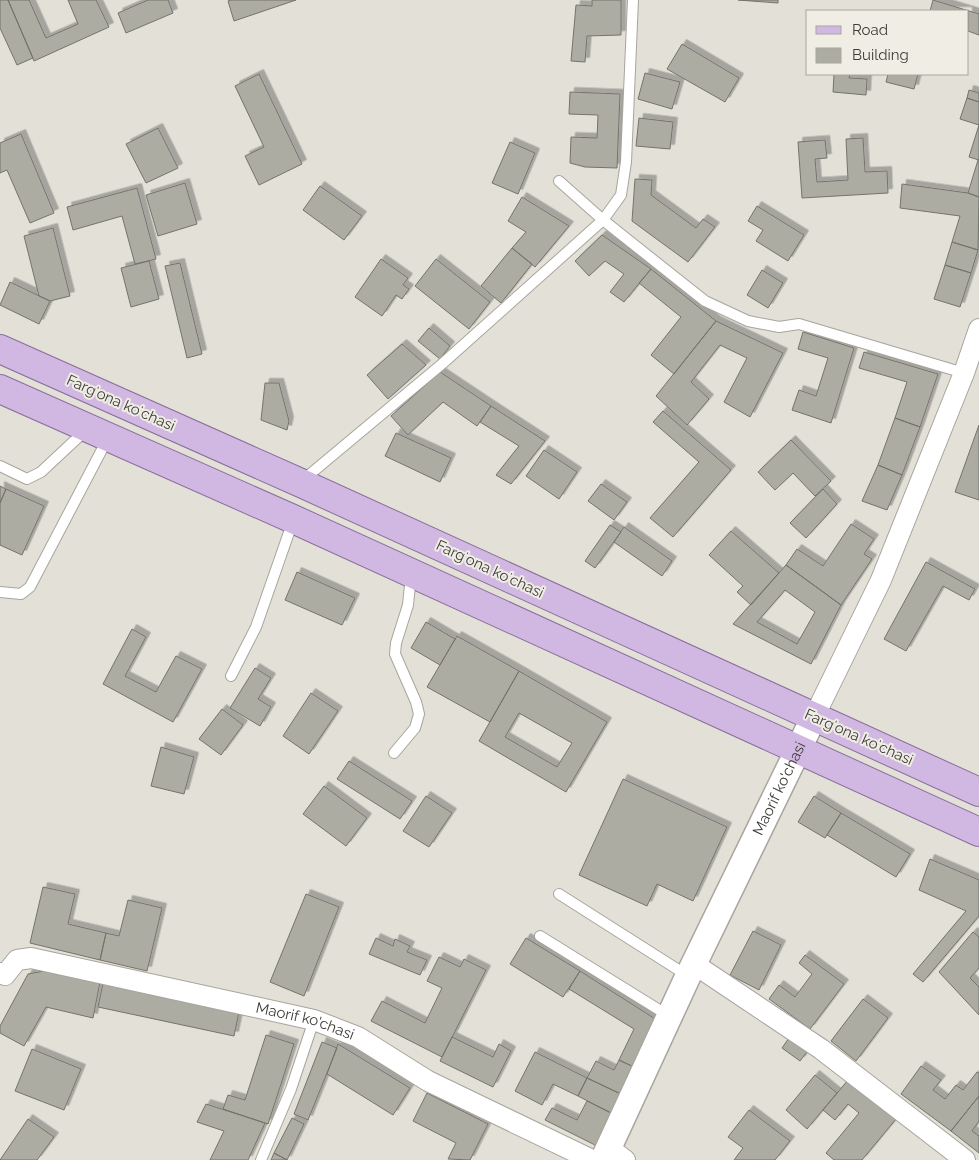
<svg xmlns="http://www.w3.org/2000/svg" width="979" height="1160" font-family="Raleway,sans-serif">
<style>
.building{fill:#adaca3;stroke:#75736b;fill-rule:evenodd;filter:url(#shadow)}
.lines{fill:none;stroke-linecap:round;stroke-linejoin:round}
.service-casing{stroke:#a7a59d;stroke-width:12}
.minor-casing{stroke:#a7a59d;stroke-width:22}
.tertiary-casing{stroke:#a7a59d;stroke-width:28}
.primary-casing{stroke:#896e9b;stroke-width:30}
.service{stroke:#fff;stroke-width:10}
.minor{stroke:#fff;stroke-width:20}
.tertiary{stroke:#fff;stroke-width:25}
.primary{stroke:#d1b8e2;stroke-width:28}
.labels{text-anchor:middle;dominant-baseline:central;stroke-width:4;stroke-linejoin:round;paint-order:stroke}
.street-label{font-size:15px;fill:#3e3d3a;stroke:#efede4}
</style>
<defs>
<filter id="shadow"><feDropShadow dx="4.5" dy="-4.5" stdDeviation="0" flood-color="#0004"/></filter>
</defs>
<rect width="100%" height="100%" fill="#e2e0d7"/>
<path class="building" d="M0 0H8L33 58 17 65 0 28Z
M8 0H29L46 38 78 24 68 0H96L109 27 34 61Z
M148 0H168L173 13 126 33 118 13Z
M231 0H296L234 21 228 1Z
M592 0H621V35L587 36 585 62 571 61 576 5 592 6Z
M738 0H778V3Z
M933 0 979 14V35L968 31V11H930Z
M682 44 739 78 725 102 667 69Z
M645 73 680 82 672 109 638 99Z
M259 74 302 164 259 185 245 156 264 147 235 86Z
M834 74H850L849 78 867 79 866 95 833 92Z
M888 74H918L914 89 886 82Z
M969 90 979 93V102L967 98Z
M570 92 620 94 617 168 585 167 570 163 571 137 597 138 598 115 569 114Z
M967 98 979 102V160L969 157 979 125 960 119Z
M639 118 673 122 670 149 636 146Z
M158 128 178 168 146 183 126 144Z
M21 134 54 213 30 223 7 170 0 173V143Z
M863 138 865 172 887 171 888 193 802 198 798 142 825 140 827 158 815 159 817 182 848 180 846 139Z
M510 142 535 153 518 194 492 183Z
M978 160H979V197L968 193Z
M635 179 652 180 651 195 696 228 703 219 715 227 688 262 632 221Z
M185 183 197 224 158 236 146 195Z
M902 184 968 193 979 197 978 250 952 242 960 216 900 208Z
M320 186 362 216 344 240 303 210Z
M137 188 156 259 135 264 122 216 73 230 67 207Z
M522 197 569 226 535 267 512 248 526 232 508 221Z
M757 206 804 235 788 261 756 241 763 230 748 221Z
M53 228 70 296 50 301 39 296 24 236Z
M602 235 651 269 624 302 610 292 624 274 605 261 589 276 575 261Z
M952 242 978 250 971 273 945 265Z
M512 248 532 264 501 303 481 286Z
M381 259 408 278 403 285 409 289 402 299 396 295 382 316 355 297Z
M436 259 490 302 469 329 415 286Z
M149 261 159 299 131 307 121 268Z
M180 263 202 354 187 358 165 266Z
M945 265 971 273 960 307 934 299Z
M651 269 716 321 674 374 651 355 681 317 639 283Z
M762 270 783 283 768 308 747 295Z
M10 282 50 301 39 324 0 305Z
M716 321 783 353 750 417 724 402 747 358 720 345 691 382 709 399 687 425 656 396Z
M429 328 450 346 440 359 418 341Z
M803 332 854 348 831 423 792 410 799 390 816 396 828 358 798 349Z
M402 344 426 365 388 399 367 375Z
M864 352 938 374 920 427 895 418 907 382 859 368Z
M440 372 491 406 477 426 443 402 408 435 391 416Z
M265 383H279L289 421 287 430 261 420Z
M491 406 545 441 511 484 496 475 519 446 480 422Z
M663 411 731 470 673 537 650 518 699 462 653 422Z
M895 418 920 427 902 475 878 465Z
M979 425V500L955 492Z
M396 433 451 458 440 482 385 456Z
M791 440 831 481 815 496 793 473 775 490 758 472Z
M544 450 577 472 559 499 526 476Z
M878 465 902 475 887 510 862 501Z
M601 484 627 502 614 520 588 501Z
M0 486 6 489 0 503Z
M6 489 44 506 22 555 0 545V503Z
M823 489 837 504 806 538 790 523Z
M851 524 874 539 864 554 872 559 841 605 786 565 797 549 823 566Z
M610 525 621 532 595 568 585 561Z
M624 527 672 561 662 576 614 542Z
M731 531 779 573 751 605 737 592 743 586 709 555Z
M926 562 975 589 969 600 943 586 906 651 884 639Z
M786 565 841 605 811 664 733 624ZM785 590 815 612 797 644 757 622Z
M297 572 355 598 342 625 285 600Z
M426 622 455 639 440 665 411 648Z
M132 629 146 637 125 676 156 692 176 656 202 669 173 722 103 684Z
M457 636 519 671 490 722 427 687Z
M255 668 271 678 258 699 271 707 260 726 230 708Z
M519 671 607 722 566 792 479 741ZM519 713 572 743 557 767 505 737Z
M311 693 338 711 309 754 283 736Z
M222 709 243 725 221 755 199 739Z
M161 747 194 757 184 794 151 786Z
M349 761 412 801 400 819 337 779Z
M623 779 727 827 693 901 657 884 647 906 579 875Z
M324 786 367 818 346 846 303 814Z
M426 796 452 813 429 847 403 831Z
M814 796 841 813 825 838 798 822Z
M841 813 910 854 896 877 827 835Z
M930 859 979 880V916L923 982 913 974 966 911 919 890Z
M43 887 75 894 68 924 106 933 100 960 30 943Z
M306 894 339 907 304 996 270 982Z
M128 900 162 908 147 971 100 960 106 933 119 936Z
M753 931 781 945 759 990 730 975Z
M973 932 979 937V968L970 978 979 987V1015L939 972Z
M376 938 393 946 395 939 410 946 407 952 427 960 420 975 369 954Z
M526 938 580 971 563 997 510 964Z
M805 955 844 984 810 1029 769 999 779 985 795 997 812 974 799 963Z
M439 957 460 967 464 959 486 970 442 1057 371 1021 382 1001 425 1023 442 988 427 981Z
M44 971 100 982 93 1018 46 1007 24 1046 0 1033V1026L28 974Z
M580 971 660 1022 636 1068 619 1060 634 1029 569 989Z
M103 983 239 1012 234 1036 98 1007Z
M863 999 888 1018 856 1061 831 1041Z
M266 1035 294 1044 268 1124 223 1109 228 1095 245 1100Z
M791 1035 810 1048 800 1061 782 1048Z
M452 1037 493 1057 499 1044 511 1051 493 1087 440 1061Z
M322 1042 337 1048 308 1120 294 1114Z
M338 1044 410 1088 393 1115 327 1074Z
M32 1049 81 1069 64 1110 15 1091Z
M535 1052 587 1078 578 1096 553 1084 542 1105 515 1091Z
M619 1060 636 1068 623 1095 587 1078 596 1061 614 1070Z
M921 1066 941 1080 933 1090 945 1099 956 1085 963 1090 977 1072 979 1073V1096L951 1131 901 1094Z
M815 1075 837 1093 807 1129 786 1110Z
M587 1078 623 1095 613 1114 578 1096Z
M848 1080 896 1119 862 1160H834L826 1153 859 1113 848 1104 835 1120 823 1110Z
M427 1093 488 1124 470 1160 448 1159 456 1143 413 1121Z
M979 1096V1121L972 1131 979 1136V1153L951 1131Z
M587 1101 613 1114 597 1146 545 1120 552 1108 577 1120Z
M206 1104 265 1123 248 1160H210L224 1131 197 1122Z
M749 1110 790 1141 775 1160H734L743 1148 728 1137Z
M292 1118 304 1124 287 1160 274 1153Z
M28 1119 54 1137 37 1160H0Z
M274 1153 287 1160H271Z"/>
<g class="lines">
<defs>
<path id="service" d="M559 181 603 220 621 195 626 162 633 0
M0 466 27 479 41 472 86 430
M303 480 442 364 603 220 705 301 748 321 779 327 799 324 964 373
M0 592 21 594 30 587 108 438
M231 676 256 627 293 521
M394 753 415 728 419 714 416 702 395 654 396 643 408 605 411 575
M559 894 688 976
M540 936 669 1016
M261 1160 291 1089 314 1020"/>
<g id="minor">
<path d="M814 717 881 580 964 373 979 329"/>
<path d="M694 964 821 1049 965 1160"/>
<path id="s1" d="M0 973 5 975 17 960 31 958 314 1020 358 1037 428 1081 592 1160"/>
<path d="M609 1148 625 1160"/>
</g>
<g id="tertiary">
<path id="s2" d="M603 1160 688 976 814 717"/>
</g>
<path id="primary" d="M0 349 301 483 979 792
M0 389 293 519 979 832"/>
</defs>
<use href="#service" class="service-casing"/>
<use href="#minor" class="minor-casing"/>
<use href="#tertiary" class="tertiary-casing"/>
<use href="#primary" class="primary-casing"/>
<use href="#service" class="service"/>
<use href="#minor" class="minor"/>
<use href="#tertiary" class="tertiary"/>
<use href="#primary" class="primary"/>
</g>
<g class="labels">
<g class="street-label">
<text transform="translate(121 403) rotate(24)">Fargʻona koʻchasi</text>
<text transform="translate(490 569) rotate(25)">Fargʻona koʻchasi</text>
<text transform="translate(859 737) rotate(24)">Fargʻona koʻchasi</text>
<text stroke="none"><textPath href="#s2" startOffset="411">Maorif ko'chasi</textPath></text>
<text stroke="none"><textPath href="#s1" startOffset="320">Maorif ko'chasi</textPath></text>
</g>
</g>
<rect x="806" y="10" width="162" height="65" fill="#efede4" stroke="#a8a7a0"/>
<rect x="816" y="26" width="25" height="8" fill="#d1b8e2" stroke="#a8a7a0"/>
<text x="852" y="35" font-size="15" fill="#3e3d3a">Road</text>
<rect x="816" y="48" width="25" height="15" fill="#adaca3" stroke="#a8a7a0"/>
<text x="852" y="60" font-size="15" fill="#3e3d3a">Building</text>
</svg>
